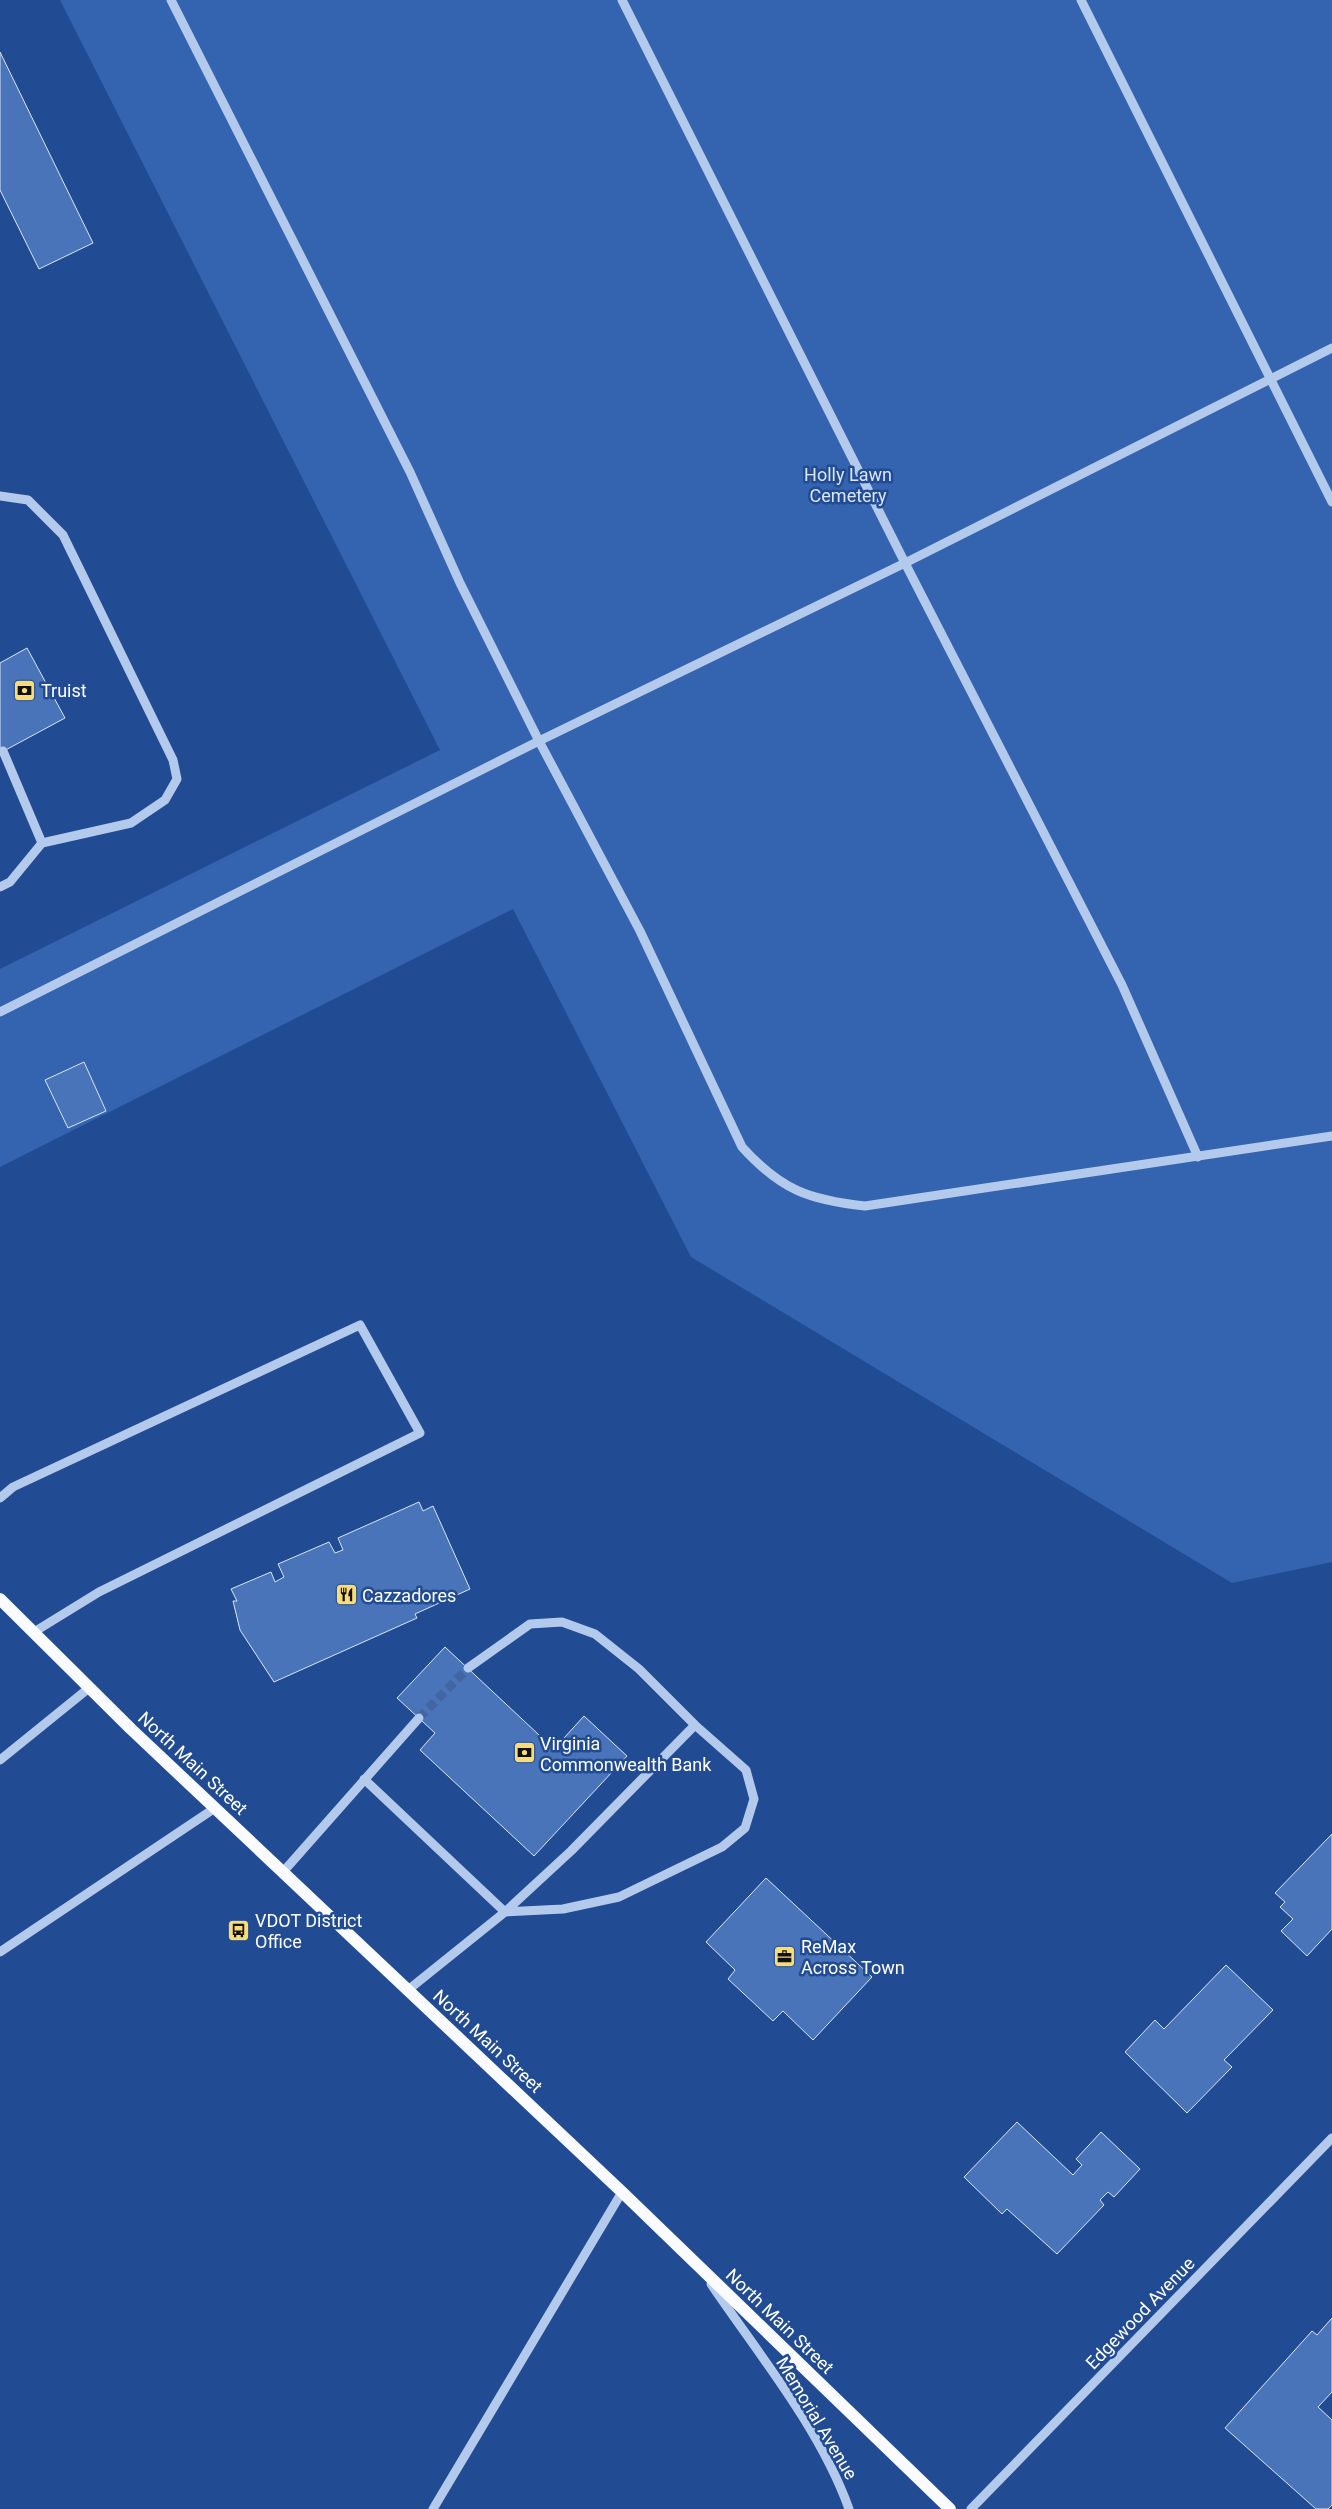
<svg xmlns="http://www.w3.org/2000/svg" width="1332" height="2509" font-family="Roboto,sans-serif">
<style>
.green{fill:#3464b0}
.building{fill:#4a74b9;stroke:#d9e6fa}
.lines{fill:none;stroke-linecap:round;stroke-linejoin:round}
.minor-tunnel{stroke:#4266a3;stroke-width:9;stroke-dasharray:9 4.5;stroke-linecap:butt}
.minor{stroke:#b3caed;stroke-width:9}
.major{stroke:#fafbff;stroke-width:12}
.labels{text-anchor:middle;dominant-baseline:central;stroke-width:5;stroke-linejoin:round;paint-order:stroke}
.park-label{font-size:18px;fill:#d9e6fa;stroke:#214b93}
.poi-label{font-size:18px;fill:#fff;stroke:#214b93;text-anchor:start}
.street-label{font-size:18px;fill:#fff;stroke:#214b93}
</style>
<rect width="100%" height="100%" fill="#214b93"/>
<path class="green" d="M60 0H1332V1562L1232 1583 691 1257 513 909 0 1167V969L440 750Z"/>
<path class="building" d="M0 52 93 243 39 269 0 190Z
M27 648 65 718 0 753V663Z
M84 1062 106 1111 68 1128 45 1080Z
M419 1502 423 1511 433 1506 470 1589 415 1614 417 1618 274 1682 240 1630 233 1601H237L231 1589 271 1572 275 1582 284 1577 278 1564 329 1542 335 1553 343 1550 338 1538Z
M445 1647 554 1749 584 1716 627 1756 534 1856 420 1750 435 1733 397 1698Z
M1332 1834V1929L1307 1956 1281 1931 1293 1919 1280 1907 1285 1902 1275 1893Z
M766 1878 872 1977 813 2040 783 2011 773 2021 728 1979 735 1970 706 1942Z
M1226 1965 1273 2010 1224 2060 1232 2067 1187 2113 1125 2052 1155 2020 1164 2029Z
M1017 2122 1073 2175 1082 2165 1076 2159 1101 2132 1140 2169 1114 2197 1108 2192 1100 2200 1104 2205 1057 2254 1007 2209 1002 2214 964 2177Z
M1332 2318V2392L1318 2407 1332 2420V2505L1328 2509H1316L1225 2428 1312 2331 1317 2335Z"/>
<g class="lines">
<path class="minor-tunnel" d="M419 1718 468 1668"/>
<path class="minor" d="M171 0 410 472 460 583 539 741 640 931 742 1147C781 1190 809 1200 865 1206L1332 1136
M622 0 905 563 1122 985 1198 1157
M1081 0 1332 502
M0 496 28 500 63 535 173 760 177 779 165 800 131 823 42 843
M0 887 10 882 42 843 3 751
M0 1012 539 741 905 563 1332 348
M0 1498 13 1487 360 1325 420 1433 99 1592 34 1632
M0 1760 89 1688
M364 1779 505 1912 563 1909 619 1897 722 1847 745 1828 754 1799 746 1770 695 1725
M283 1872 419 1718
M0 1952 215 1808
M408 1990 505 1912 571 1851 695 1725 639 1669 595 1634 562 1622 530 1624 468 1668
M711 2284C759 2355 820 2428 849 2509
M433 2509 622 2192
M971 2509 1332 2138"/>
<path class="major" d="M0 1599 131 1729 622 2192 950 2509"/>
</g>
<defs>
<symbol id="bank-square" viewBox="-11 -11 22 22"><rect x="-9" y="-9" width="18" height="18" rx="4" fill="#fadc74" stroke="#214b93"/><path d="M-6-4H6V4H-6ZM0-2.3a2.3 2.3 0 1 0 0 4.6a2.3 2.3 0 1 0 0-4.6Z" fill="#111"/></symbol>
<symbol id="restaurant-square" viewBox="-11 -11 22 22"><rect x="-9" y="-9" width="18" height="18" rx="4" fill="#fadc74" stroke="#214b93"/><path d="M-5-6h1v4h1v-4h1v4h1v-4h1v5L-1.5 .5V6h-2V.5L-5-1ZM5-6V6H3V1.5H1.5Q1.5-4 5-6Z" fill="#111"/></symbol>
<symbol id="bus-square" viewBox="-11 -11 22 22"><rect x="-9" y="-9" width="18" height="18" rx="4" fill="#fadc74" stroke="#214b93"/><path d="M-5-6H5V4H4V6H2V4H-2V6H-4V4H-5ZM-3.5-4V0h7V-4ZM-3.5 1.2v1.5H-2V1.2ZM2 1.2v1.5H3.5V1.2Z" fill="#111"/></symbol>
<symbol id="office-square" viewBox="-11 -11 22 22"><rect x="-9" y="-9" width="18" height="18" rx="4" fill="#fadc74" stroke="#214b93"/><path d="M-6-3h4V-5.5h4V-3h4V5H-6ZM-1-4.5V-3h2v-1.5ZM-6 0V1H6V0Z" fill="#111"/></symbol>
</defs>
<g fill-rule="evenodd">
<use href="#bank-square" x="12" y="678" width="25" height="25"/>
<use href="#restaurant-square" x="334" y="1582" width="25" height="25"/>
<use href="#bank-square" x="512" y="1740" width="25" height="25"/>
<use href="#bus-square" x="226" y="1918" width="25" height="25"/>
<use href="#office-square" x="772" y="1944" width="25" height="25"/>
</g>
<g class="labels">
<g class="park-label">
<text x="848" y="474">Holly Lawn<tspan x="848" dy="21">Cemetery</tspan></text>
</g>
<g class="poi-label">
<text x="41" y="690">Truist</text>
<text x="362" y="1595">Cazzadores</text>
<text x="540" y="1743">Virginia<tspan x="540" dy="21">Commonwealth Bank</tspan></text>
<text x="255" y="1920">VDOT District<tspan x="255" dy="21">Office</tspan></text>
<text x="801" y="1946">ReMax<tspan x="801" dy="21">Across Town</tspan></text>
</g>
<g class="street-label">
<text transform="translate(193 1763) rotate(43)">North Main Street</text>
<text transform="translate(488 2041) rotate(43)">North Main Street</text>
<text transform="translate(1140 2313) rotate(-46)">Edgewood Avenue</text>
<text transform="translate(780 2321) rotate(44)">North Main Street</text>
<text transform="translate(817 2418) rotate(59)">Memorial Avenue</text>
</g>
</g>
</svg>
